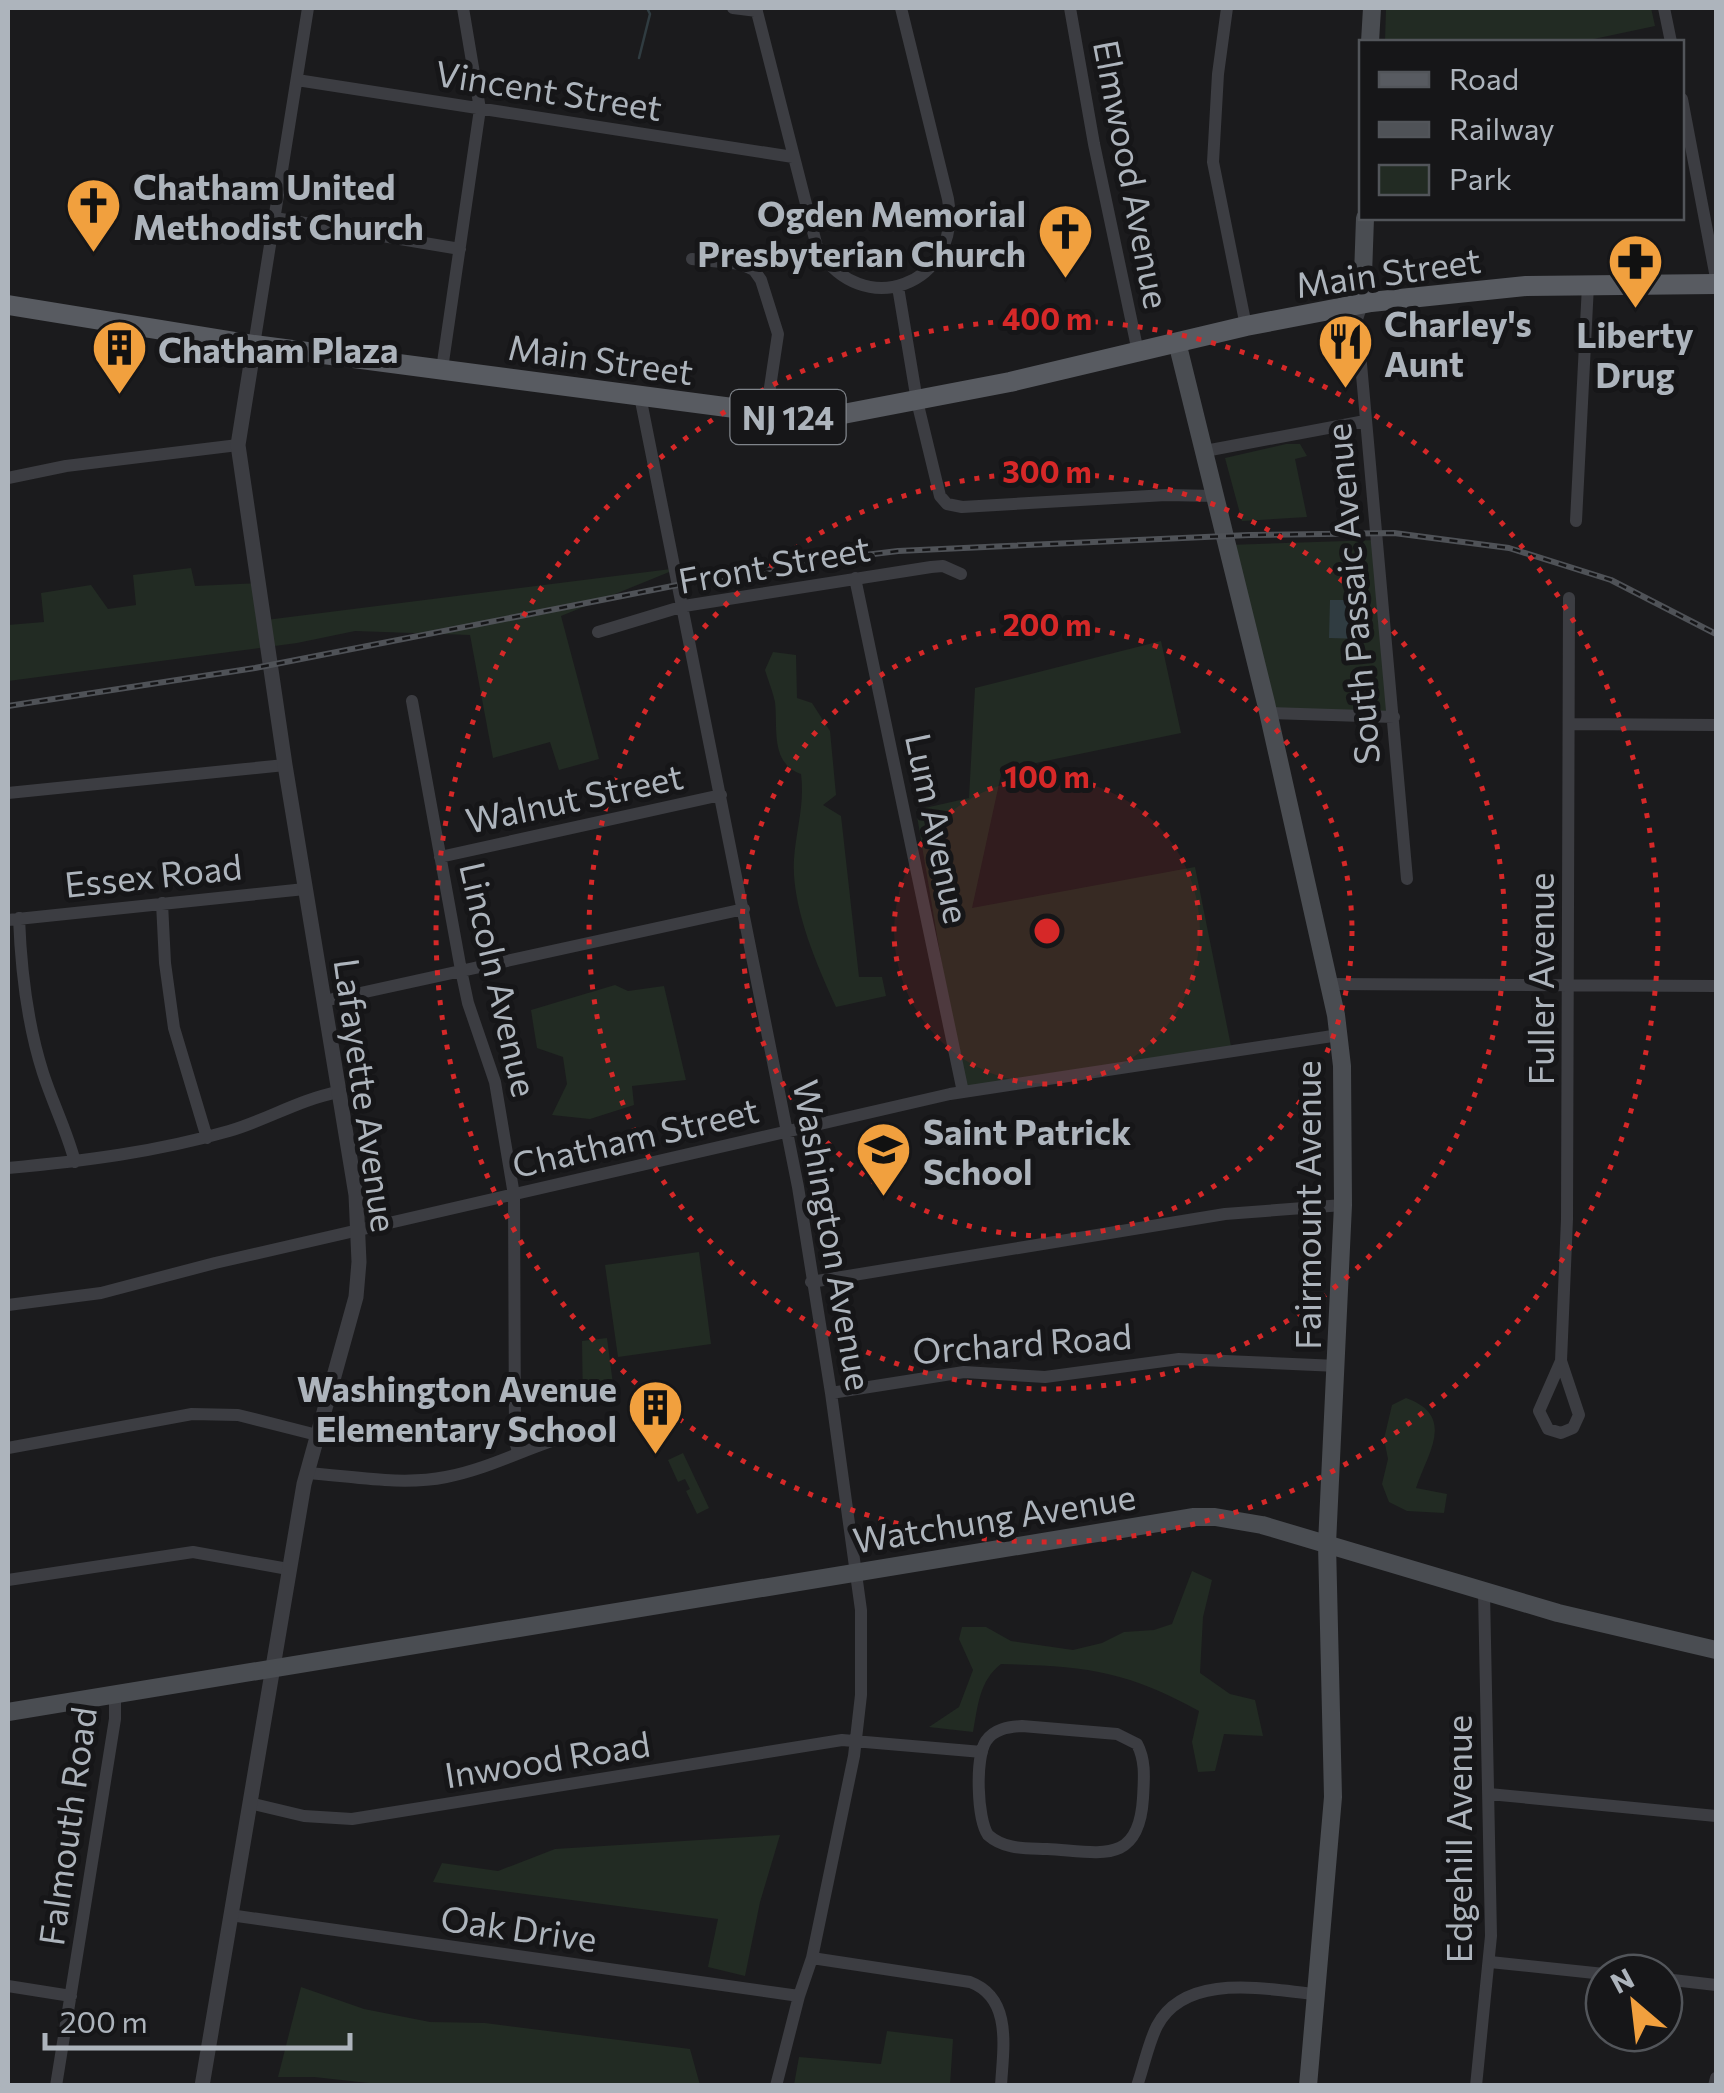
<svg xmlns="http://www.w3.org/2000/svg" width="1724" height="2093" font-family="Commissioner,sans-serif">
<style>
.green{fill:#222b23}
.water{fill:#303c41}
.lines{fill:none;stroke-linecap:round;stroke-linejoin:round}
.stream{stroke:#303c41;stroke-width:2.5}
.minor{stroke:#3c3d42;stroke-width:12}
.tertiary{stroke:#3c3d42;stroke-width:15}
.secondary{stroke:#4a4d52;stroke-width:18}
.primary{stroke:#585b61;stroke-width:20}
.rail-casing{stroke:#4f5257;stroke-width:6}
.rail{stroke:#161618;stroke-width:2.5;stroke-dasharray:8;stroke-linecap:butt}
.ring{fill:none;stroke:#d62828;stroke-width:5;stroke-dasharray:5 10}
.labels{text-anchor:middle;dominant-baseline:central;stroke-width:10;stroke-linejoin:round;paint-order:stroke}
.shield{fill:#161618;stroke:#80858b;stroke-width:2.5}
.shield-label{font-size:32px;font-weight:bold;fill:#adb4bc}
.street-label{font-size:35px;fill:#adb4bc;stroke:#161618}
.poi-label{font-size:35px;font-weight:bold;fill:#adb4bc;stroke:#161618;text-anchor:start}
.centre{fill:#d62828;stroke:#161618;stroke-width:5}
.ring-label{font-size:30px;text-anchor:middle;font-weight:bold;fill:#d62828;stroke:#161618;stroke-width:10;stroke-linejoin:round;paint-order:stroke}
</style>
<rect width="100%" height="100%" fill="#1b1b1d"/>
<path class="green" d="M1386 8H1651L1655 26 1589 40V42H1385Z
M1286 444H1300L1307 456 1295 459 1307 517 1242 521 1225 458Z
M1377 540 1394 717 1268 712 1228 545Z
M191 568 195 586 259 583 266 620 679 568 561 616 599 759 559 770 550 742 493 758 470 635 355 631 297 643 8 681V625L44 622 41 593 91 585 108 609 136 605 133 575Z
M1161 641 1181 733 1002 770 972 908 1195 867 1232 1051 963 1090 916 810 969 798 975 688Z
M773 652 796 655 797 698 812 703 830 731 836 795 823 805 841 816 859 977H882L886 996 836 1007C817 965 791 906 794 859 796 830 805 804 801 774 770 763 778 729 775 702 773 692 768 680 765 670Z
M615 985 628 991 664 986 686 1080 632 1086 634 1105 590 1119 552 1115 567 1084 563 1057 537 1048 531 1010Z
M699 1252 711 1344 618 1357 605 1265Z
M607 1338 614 1392 588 1407H583L582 1341Z
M1406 1398C1457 1416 1427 1454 1416 1488L1447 1494 1444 1513 1407 1511 1389 1502 1382 1484 1388 1459 1384 1439 1392 1405Z
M683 1453 709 1508 697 1514 686 1491 690 1489 685 1479 678 1482 668 1460Z
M1192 1571 1212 1580 1203 1617 1200 1673 1230 1694 1255 1700 1263 1736 1224 1734 1215 1771 1198 1772 1192 1742 1199 1711C1126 1670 1083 1666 1001 1664 979 1681 978 1706 973 1732L929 1727 959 1707 973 1670 959 1639 962 1627H986L1011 1641 1073 1650 1102 1643 1124 1632 1154 1630 1172 1624Z
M780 1835 760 1902 745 1976 708 1967 718 1919 433 1882 442 1863 498 1871 555 1849Z
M301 1987 364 2009 430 2022 485 2023 690 2049 700 2085 396 2086 314 2077H278Z
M887 2031 953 2039 950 2085H794L799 2057 881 2064Z"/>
<path class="water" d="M1330 600H1346V618L1364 620 1365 639 1329 638Z"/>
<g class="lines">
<path class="stream" d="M639 58 650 14 647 8"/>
<path class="minor" d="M733 8 757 11
M756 8 817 247C861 323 963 285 948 199L901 8
M1070 8 1094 144 1138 352
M1227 8 1218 74 1213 162 1246 326
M1664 8 1671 42
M297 80 793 157
M1682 99 1716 278
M275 218 460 249
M692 259 741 264 754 270 761 280 778 334 766 414
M898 287 917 401 940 496 947 504 962 507 1166 495 1216 496
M1362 304 1357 319 1407 879
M254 345 308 8
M442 369 480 109 463 8
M640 396 798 1187 831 1393 861 1610V1695L854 1756 812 1958 799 1996 776 2086
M1205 451 1365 421
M8 478 66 466 238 445
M1576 521 1588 285
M855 578 963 1092
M598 632 684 606 931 567 943 566 961 574
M412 701 461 970 468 1003 495 1082 514 1195 515 1441 518 1452
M1268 713 1394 717
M1569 724 1716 725
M8 793 285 765
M440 857 721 795
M162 903 165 963 174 1028 207 1138
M19 918C21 971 27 1023 43 1073 53 1104 67 1131 75 1162
M8 920 305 889
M1329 984 1716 986
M324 1001 744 909
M8 1168C84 1161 156 1152 229 1131 267 1120 300 1099 339 1092
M811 1282 1225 1214 1343 1205
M8 1305 101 1293 215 1263 950 1094 1339 1035
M1561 1361 1579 1415 1573 1428 1561 1433 1548 1429 1539 1411 1561 1361 1567 1219 1569 598
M831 1393 964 1372 1045 1377 1179 1359 1338 1366
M8 1448 192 1414 238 1415 317 1435
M307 1473C352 1476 401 1486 446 1477 494 1468 537 1442 585 1431
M8 1580 193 1552 288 1569
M1022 1726 1117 1734 1137 1744C1146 1761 1144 1779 1143 1798 1139 1866 1100 1852 1047 1849 1026 1848 1005 1850 988 1835 977 1818 975 1758 986 1741 994 1729 1008 1727 1022 1726Z
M1489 1794 1716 1816
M249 1803 304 1816 352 1819 842 1740 982 1752
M230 1915 799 1996
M812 1958 970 1982C1013 1998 1003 2049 1001 2086
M1490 1962 1604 1974
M1664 1979 1716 1985
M8 1986 71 1996
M56 2086 115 1719V1694
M1137 2086C1144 2066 1148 2044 1157 2026 1186 1971 1268 1990 1316 1994
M1476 2086 1491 1936 1484 1592
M1714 2086 1716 2078"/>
<path class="tertiary" d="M202 2086 304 1484 356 1297 359 1262 356 1195 285 765 238 445 254 345"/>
<path class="secondary" d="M1370 42 1372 8
M1362 304 1365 218
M1177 342 1266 703 1336 1015 1342 1066 1343 1205 1327 1544 1333 1797 1308 2086
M8 1712 1194 1517H1215L1262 1525 1558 1613 1716 1650"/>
<path class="primary" d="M8 305 254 345 817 419 1010 382 1246 326 1371 302 1526 286 1716 284"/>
<defs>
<path id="rail" d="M8 706 255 668 688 583 816 561 898 551 1249 535 1394 533 1509 548 1611 580 1716 634"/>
</defs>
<use href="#rail" class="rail-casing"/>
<use href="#rail" class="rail"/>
</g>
<circle cx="1047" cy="931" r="153" fill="#d62828" fill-opacity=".12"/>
<g class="ring">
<circle cx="1047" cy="931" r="153"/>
<circle cx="1047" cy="931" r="305"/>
<circle cx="1047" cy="931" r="458"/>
<circle cx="1047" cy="931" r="611"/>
</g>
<defs>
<symbol id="church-pin" viewBox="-11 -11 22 30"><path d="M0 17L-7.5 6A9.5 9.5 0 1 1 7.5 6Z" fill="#f1a03e" stroke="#161618"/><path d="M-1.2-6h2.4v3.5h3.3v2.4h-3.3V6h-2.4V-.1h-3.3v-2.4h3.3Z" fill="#111"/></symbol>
<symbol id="pharmacy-pin" viewBox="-11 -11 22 30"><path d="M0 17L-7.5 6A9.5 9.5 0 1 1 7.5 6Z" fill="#f1a03e" stroke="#161618"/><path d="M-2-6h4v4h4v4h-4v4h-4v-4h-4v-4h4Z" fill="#111"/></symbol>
<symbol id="restaurant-pin" viewBox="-11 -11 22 30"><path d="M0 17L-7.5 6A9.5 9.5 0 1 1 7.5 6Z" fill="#f1a03e" stroke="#161618"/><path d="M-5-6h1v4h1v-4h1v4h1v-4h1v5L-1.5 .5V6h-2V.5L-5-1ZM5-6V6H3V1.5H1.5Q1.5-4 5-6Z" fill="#111"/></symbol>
<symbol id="building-pin" viewBox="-11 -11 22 30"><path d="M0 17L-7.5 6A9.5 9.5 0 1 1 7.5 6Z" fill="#f1a03e" stroke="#161618"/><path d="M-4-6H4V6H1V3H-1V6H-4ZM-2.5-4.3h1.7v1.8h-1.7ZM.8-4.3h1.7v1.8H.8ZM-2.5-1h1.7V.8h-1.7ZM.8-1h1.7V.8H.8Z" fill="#111"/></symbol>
<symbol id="school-pin" viewBox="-11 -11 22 30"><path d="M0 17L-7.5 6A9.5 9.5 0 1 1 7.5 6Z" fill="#f1a03e" stroke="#161618"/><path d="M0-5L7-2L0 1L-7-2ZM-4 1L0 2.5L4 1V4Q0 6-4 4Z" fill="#111"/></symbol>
</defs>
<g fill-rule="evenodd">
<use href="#church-pin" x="62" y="174" width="63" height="86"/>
<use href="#church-pin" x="1034" y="200" width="63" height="86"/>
<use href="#pharmacy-pin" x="1604" y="230" width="63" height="86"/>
<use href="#restaurant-pin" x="1314" y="310" width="63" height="86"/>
<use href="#building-pin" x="88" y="316" width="63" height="86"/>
<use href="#school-pin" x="852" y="1118" width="63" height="86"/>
<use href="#building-pin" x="624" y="1376" width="63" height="86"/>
</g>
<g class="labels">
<rect class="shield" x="730.5" y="390" width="115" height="54" rx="8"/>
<g class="shield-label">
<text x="788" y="417">NJ 124</text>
</g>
<g class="street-label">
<text transform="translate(549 89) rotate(9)">Vincent Street</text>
<text transform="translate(1133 174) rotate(79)">Elmwood Avenue</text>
<text transform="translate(1388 271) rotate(-8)">Main Street</text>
<text transform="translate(601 358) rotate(8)">Main Street</text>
<text transform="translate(774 563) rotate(-10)">Front Street</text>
<text transform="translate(1351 594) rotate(-95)">South Passaic Avenue</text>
<text transform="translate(574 797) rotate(-12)">Walnut Street</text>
<text transform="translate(939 828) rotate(78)">Lum Avenue</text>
<text transform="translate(153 874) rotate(-6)">Essex Road</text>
<text transform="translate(500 979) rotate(77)">Lincoln Avenue</text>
<text transform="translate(1539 979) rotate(-90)">Fuller Avenue</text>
<text transform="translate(367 1095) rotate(82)">Lafayette Avenue</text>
<text transform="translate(635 1136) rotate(-13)">Chatham Street</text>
<text transform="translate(1306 1205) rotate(-90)">Fairmount Avenue</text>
<text transform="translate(834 1235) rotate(80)">Washington Avenue</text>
<text transform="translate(1022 1342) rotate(-4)">Orchard Road</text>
<text transform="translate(994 1517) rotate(-9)">Watchung Avenue</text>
<text transform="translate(547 1758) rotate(-9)">Inwood Road</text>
<text transform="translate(66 1826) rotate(-82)">Falmouth Road</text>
<text transform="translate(1457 1839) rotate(-90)">Edgehill Avenue</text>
<text transform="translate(519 1927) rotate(8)">Oak Drive</text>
</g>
<g class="poi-label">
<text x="133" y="185">Chatham United<tspan x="133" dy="40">Methodist Church</tspan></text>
<text x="1026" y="212" text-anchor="end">Ogden Memorial<tspan x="1026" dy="40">Presbyterian Church</tspan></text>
<text x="1384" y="322">Charley's<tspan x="1384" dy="40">Aunt</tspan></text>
<text x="1635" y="333" text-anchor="middle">Liberty<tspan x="1635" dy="40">Drug</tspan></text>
<text x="158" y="348">Chatham Plaza</text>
<text x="923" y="1130">Saint Patrick<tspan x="923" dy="40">School</tspan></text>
<text x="617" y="1387" text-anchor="end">Washington Avenue<tspan x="617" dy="40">Elementary School</tspan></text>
</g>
</g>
<circle cx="1047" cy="931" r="15" class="centre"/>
<g class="ring-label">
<text x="1047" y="330">400 m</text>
<text x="1047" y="483">300 m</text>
<text x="1047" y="636">200 m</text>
<text x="1047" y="788">100 m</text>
</g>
<rect width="1724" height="2093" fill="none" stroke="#adb4bc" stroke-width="20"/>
<rect x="1359" y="40" width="325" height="180" fill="#161618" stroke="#52555a" stroke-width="2.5"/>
<rect x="1379" y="72" width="50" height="15" fill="#585b61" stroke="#52555a" stroke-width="2.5"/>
<text x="1449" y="90" font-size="30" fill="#adb4bc">Road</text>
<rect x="1379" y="122" width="50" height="15" fill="#4f5257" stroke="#52555a" stroke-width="2.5"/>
<text x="1449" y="140" font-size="30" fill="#adb4bc">Railway</text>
<rect x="1379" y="165" width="50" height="30" fill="#222b23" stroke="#52555a" stroke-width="2.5"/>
<text x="1449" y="190" font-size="30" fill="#adb4bc">Park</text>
<g transform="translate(1634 2003) rotate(332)"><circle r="48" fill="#161618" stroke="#52555a" stroke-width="2.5"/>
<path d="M0-8L18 38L0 25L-18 38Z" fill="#f1a03e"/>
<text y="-15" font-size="28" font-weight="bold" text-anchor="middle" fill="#adb4bc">N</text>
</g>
<path d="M45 2033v15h305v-15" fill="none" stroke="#adb4bc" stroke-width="5"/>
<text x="60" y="2033" font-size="30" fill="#adb4bc" stroke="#161618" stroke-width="8" paint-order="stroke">200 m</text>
</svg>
